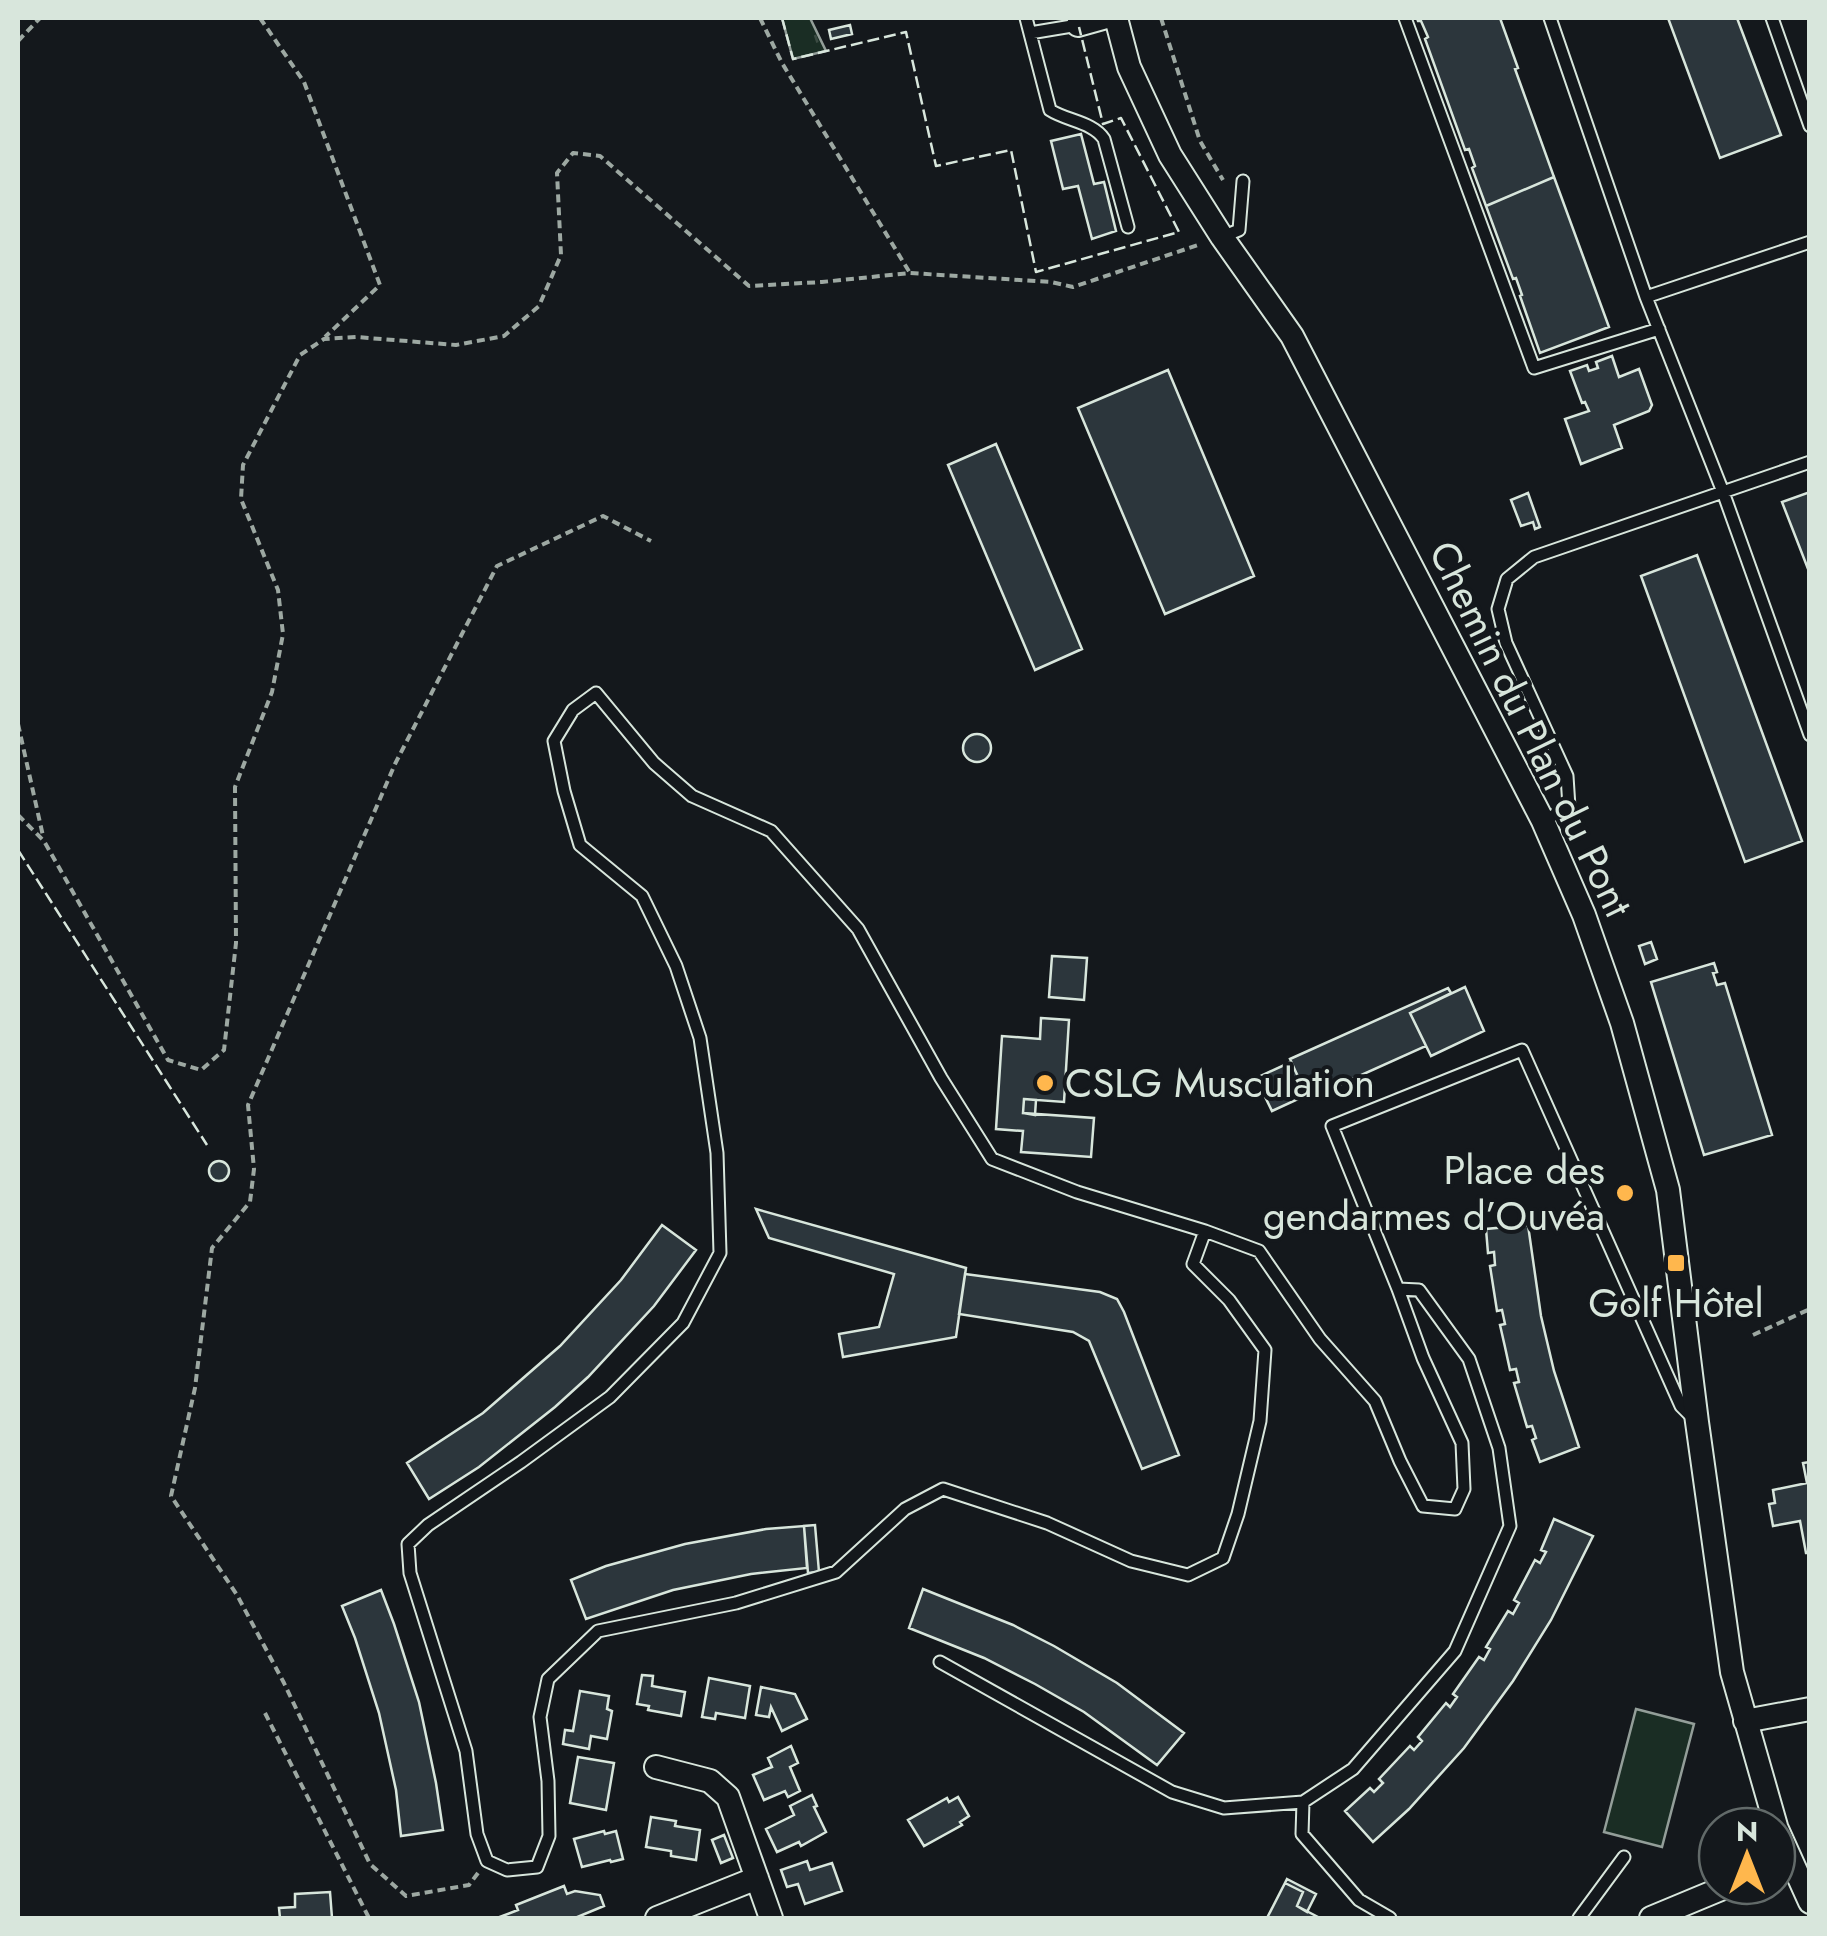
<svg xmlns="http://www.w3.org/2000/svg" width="1827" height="1936" font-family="Jost,sans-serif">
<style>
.grass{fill:url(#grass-tufts);stroke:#939e99;stroke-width:2.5}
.pitch{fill:#1a2d24;stroke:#939e99;stroke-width:2.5}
.building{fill:#2c363c;stroke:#d8e6dc;stroke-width:2.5}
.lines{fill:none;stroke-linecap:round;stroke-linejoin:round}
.lane-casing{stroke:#d8e6dc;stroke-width:15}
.street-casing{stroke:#d8e6dc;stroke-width:26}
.path{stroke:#9da8a2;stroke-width:4;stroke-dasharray:8 5;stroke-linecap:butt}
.lane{stroke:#14181c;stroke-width:11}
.street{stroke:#14181c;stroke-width:22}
.fence{stroke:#d8e6dc;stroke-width:2.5;stroke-dasharray:12 5;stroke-linecap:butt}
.poi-dot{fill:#ffb74d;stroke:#14181c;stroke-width:4}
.labels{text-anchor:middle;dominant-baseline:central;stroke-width:8;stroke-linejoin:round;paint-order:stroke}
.street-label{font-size:40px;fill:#d8e6dc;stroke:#14181c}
.poi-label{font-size:40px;fill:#d8e6dc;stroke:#14181c;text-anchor:start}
</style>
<defs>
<pattern id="grass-tufts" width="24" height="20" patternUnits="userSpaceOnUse" patternTransform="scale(2.5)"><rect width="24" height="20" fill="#1a2d24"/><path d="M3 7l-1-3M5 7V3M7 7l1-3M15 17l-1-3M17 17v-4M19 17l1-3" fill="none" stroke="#3b4b43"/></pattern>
</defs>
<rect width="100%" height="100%" fill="#14181c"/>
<path class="grass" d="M782 18H810L826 51 793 59Z"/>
<path class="pitch" d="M1636 1709 1694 1724 1662 1847 1604 1832Z"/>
<path class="building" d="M1417 18H1500L1518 68 1515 69 1554 177 1486 206 1472 168 1475 166 1469 149 1465 150 1425 39 1428 37 1421 21H1418Z
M1668 18H1737L1781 135 1720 158Z
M850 25 852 34 831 39 829 30Z
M1081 134 1094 184 1104 182 1116 231 1092 239 1078 186 1063 189 1051 141Z
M1554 177 1609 327 1540 353 1520 296 1522 295 1516 278 1513 279 1486 206Z
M1612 356 1619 377 1639 369 1652 405 1649 411 1614 425 1622 448 1581 464 1565 419 1589 411 1585 402 1582 403 1570 371 1587 365 1589 371 1598 368 1596 362Z
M1168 370 1254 576 1165 614 1078 408Z
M996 444 1082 649 1035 670 948 465Z
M1810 492V574L1782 502Z
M1528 493 1540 527 1535 529 1533 522 1521 526 1511 500Z
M1697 555 1802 841 1745 862 1641 576Z
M963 748a14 14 0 1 1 28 0a14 14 0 1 1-28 0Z
M1651 942 1657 959 1645 964 1639 946Z
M1052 956 1087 958 1084 1000 1049 997Z
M1714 963 1717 972 1713 973 1717 985 1725 983 1772 1135 1704 1155 1651 982Z
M1465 987 1484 1031 1431 1056 1410 1013Z
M1448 988 1451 993 1410 1013 1426 1046 1308 1099 1290 1059Z
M1041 1018 1069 1020 1064 1102 1024 1099 1023 1113 1094 1118 1091 1157 1021 1152 1023 1131 996 1129 1002 1036 1040 1039Z
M1291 1062 1307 1095 1272 1111 1256 1078Z
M1024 1099 1036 1100 1035 1115 1023 1113Z
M209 1171a10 10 0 1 1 20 0a10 10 0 1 1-20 0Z
M756 1209 966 1268 956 1337 843 1357 839 1334 879 1327 894 1274 769 1238Z
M662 1225 696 1250 654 1306 588 1377 555 1407 479 1467 429 1499 407 1463 483 1413 560 1346 621 1280Z
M1528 1225 1541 1316 1554 1371 1579 1447 1540 1462 1532 1440 1536 1438 1532 1426 1527 1427 1514 1383 1519 1382 1516 1369 1510 1370 1505 1347 1500 1325 1505 1324 1502 1310 1497 1311 1490 1266 1495 1265 1494 1252 1488 1253 1486 1229Z
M965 1274 1100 1292 1117 1299 1124 1312 1179 1455 1142 1469 1089 1341 1073 1332 959 1314Z
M1810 1462V1553H1806L1800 1521 1773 1526 1769 1504 1775 1503 1773 1490 1807 1483 1803 1463Z
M1554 1519 1593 1536 1551 1620 1513 1681 1464 1748 1409 1809 1373 1842 1345 1811 1370 1788 1374 1792 1383 1783 1379 1779 1410 1746 1414 1750 1422 1741 1418 1737 1446 1703 1450 1707 1457 1697 1453 1694 1479 1657 1484 1660 1490 1649 1486 1647 1508 1611 1513 1614 1519 1603 1514 1600 1535 1560 1540 1563 1546 1552 1541 1550Z
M815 1525 819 1572 808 1573 804 1526Z
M804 1526 807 1568 751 1574 673 1590 586 1619 571 1580 606 1566 685 1544 766 1529Z
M923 1589 1013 1625 1054 1646 1117 1683 1184 1733 1157 1765 1084 1712 1035 1684 984 1658 909 1628Z
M381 1590 394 1624 419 1702 436 1783 443 1830 401 1836 396 1790 379 1713 355 1638 342 1606Z
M642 1675 653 1676 652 1686 685 1692 681 1716 648 1710 649 1706 637 1704Z
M709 1678 750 1686 745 1718 716 1713 715 1719 702 1717Z
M761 1687 795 1694 807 1719 782 1731 771 1707 769 1717 756 1715Z
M580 1691 609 1696 607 1709 612 1711 607 1739 591 1736 589 1749 563 1744 565 1730 573 1731Z
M791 1746 798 1763 790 1767 800 1791 788 1797 785 1791 764 1800 753 1775 772 1767 768 1758Z
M578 1757 614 1763 606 1810 570 1803Z
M812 1795 817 1806 814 1807 826 1832 801 1846 799 1842 777 1852 766 1829 794 1815 790 1806Z
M958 1797 969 1816 960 1822 962 1825 924 1846 908 1820 947 1798 949 1802Z
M651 1817 676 1821 675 1826 700 1830 696 1860 671 1856V1851L646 1847Z
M604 1831 605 1834 616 1831 623 1859 611 1862 610 1860 582 1867 574 1839Z
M724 1835 733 1858 721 1863 712 1840Z
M807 1861 810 1870 832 1863 842 1891 805 1904 798 1884 787 1887 781 1870Z
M1287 1879 1316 1894 1307 1912 1297 1906 1303 1892 1285 1883Z
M1285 1883 1303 1892 1297 1906 1320 1918H1267Z
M564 1886 567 1894 575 1891 600 1895 604 1906 575 1918H497L518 1910 516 1905Z
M330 1892 332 1918H280L279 1908 295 1907V1894Z"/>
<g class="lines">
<defs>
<path id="lane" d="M1026 18 1050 110C1067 121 1093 122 1104 139L1128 227
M1405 18 1534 368 1659 329
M1550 18 1646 297
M1772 18 1810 126
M1030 33 1078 25
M1222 237 1239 230 1243 181
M1810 242 1646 297 1723 492 1810 735
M1543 821 1569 807 1567 776 1506 643 1498 609 1507 579 1534 557 1810 462
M1205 1231 1077 1192 992 1159 941 1078 858 929 771 831 692 796 654 763 596 693 573 710 554 741 564 791 580 845 642 896 676 966 700 1038 717 1153 720 1253 683 1323 610 1397 521 1462 428 1525 408 1544 410 1573 466 1751 477 1834 487 1861 507 1870 537 1867 549 1836 548 1781 540 1717 548 1679 598 1631 736 1603 836 1572 905 1509 943 1489 1047 1523 1131 1561 1188 1575 1223 1558 1238 1514 1260 1421 1265 1350 1229 1300 1193 1264 1205 1231 1259 1251 1320 1339 1375 1401 1400 1461 1423 1506 1455 1509 1464 1489 1462 1443 1423 1358 1398 1289
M940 1662 1172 1792 1224 1808 1303 1802
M1390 1918 1359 1900 1302 1834 1303 1802 1353 1769 1455 1651 1510 1526 1499 1448 1469 1359 1419 1290 1398 1289 1332 1126 1522 1050 1681 1406 1695 1420
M1579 1918 1624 1857"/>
<path id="street" d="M1116 18 1129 67 1170 155 1222 237 1292 336 1543 821 1584 915 1622 1023 1668 1190 1697 1422 1732 1672 1776 1826
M1078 25 1103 18
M1745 1721 1810 1709
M656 1767 710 1781 728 1797 771 1918
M1777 1829 1810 1902
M657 1918 757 1878
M1651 1918 1728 1886"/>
</defs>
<use href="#lane" class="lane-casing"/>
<use href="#street" class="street-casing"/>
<path class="path" d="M260 18 304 82 380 285 325 337
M760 18 782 63 910 273
M1161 18 1200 141 1223 180
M18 41 40 18
M18 724 43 836
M18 815 44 841 168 1060 201 1070 224 1050 236 943 235 787 272 692 283 634 278 590 241 499 243 465 300 355 324 339 356 337 456 345 504 336 539 306 561 255 557 173 573 153 600 156 749 286 822 282 910 273 1051 282 1073 287 1198 245
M1753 1335 1810 1309
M265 1713 369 1918
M478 1873 469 1885 406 1896 370 1864 284 1683 237 1595 171 1496 195 1388 212 1248 250 1202 254 1169 248 1105 395 764 497 566 603 516 651 541"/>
<use href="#lane" class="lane"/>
<use href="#street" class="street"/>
<path class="fence" d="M782 18 793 59 906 32 936 166 1011 150 1036 272 1179 232 1121 118 1103 124 1079 27
M18 850 207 1145"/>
</g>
<g class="poi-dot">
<circle cx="1045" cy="1083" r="10"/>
<circle cx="1625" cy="1193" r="10"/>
<rect x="1666" y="1253" width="20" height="20" rx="5"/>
</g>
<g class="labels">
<g class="street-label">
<text transform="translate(1531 729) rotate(64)">Chemin du Plan du Pont</text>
</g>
<g class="poi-label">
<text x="1065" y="1083">CSLG Musculation</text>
<text x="1605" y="1170" text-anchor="end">Place des<tspan x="1605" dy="46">gendarmes d’Ouvéa</tspan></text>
<text x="1676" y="1303" text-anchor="middle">Golf Hôtel</text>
</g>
</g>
<rect width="1827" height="1936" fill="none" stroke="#d8e6dc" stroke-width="40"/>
<g transform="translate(1747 1856)"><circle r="48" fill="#14181c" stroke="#626a69" stroke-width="2.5"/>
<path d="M0-8L18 38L0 25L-18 38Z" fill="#ffb74d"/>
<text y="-15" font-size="28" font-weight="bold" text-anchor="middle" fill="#d8e6dc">N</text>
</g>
</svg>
